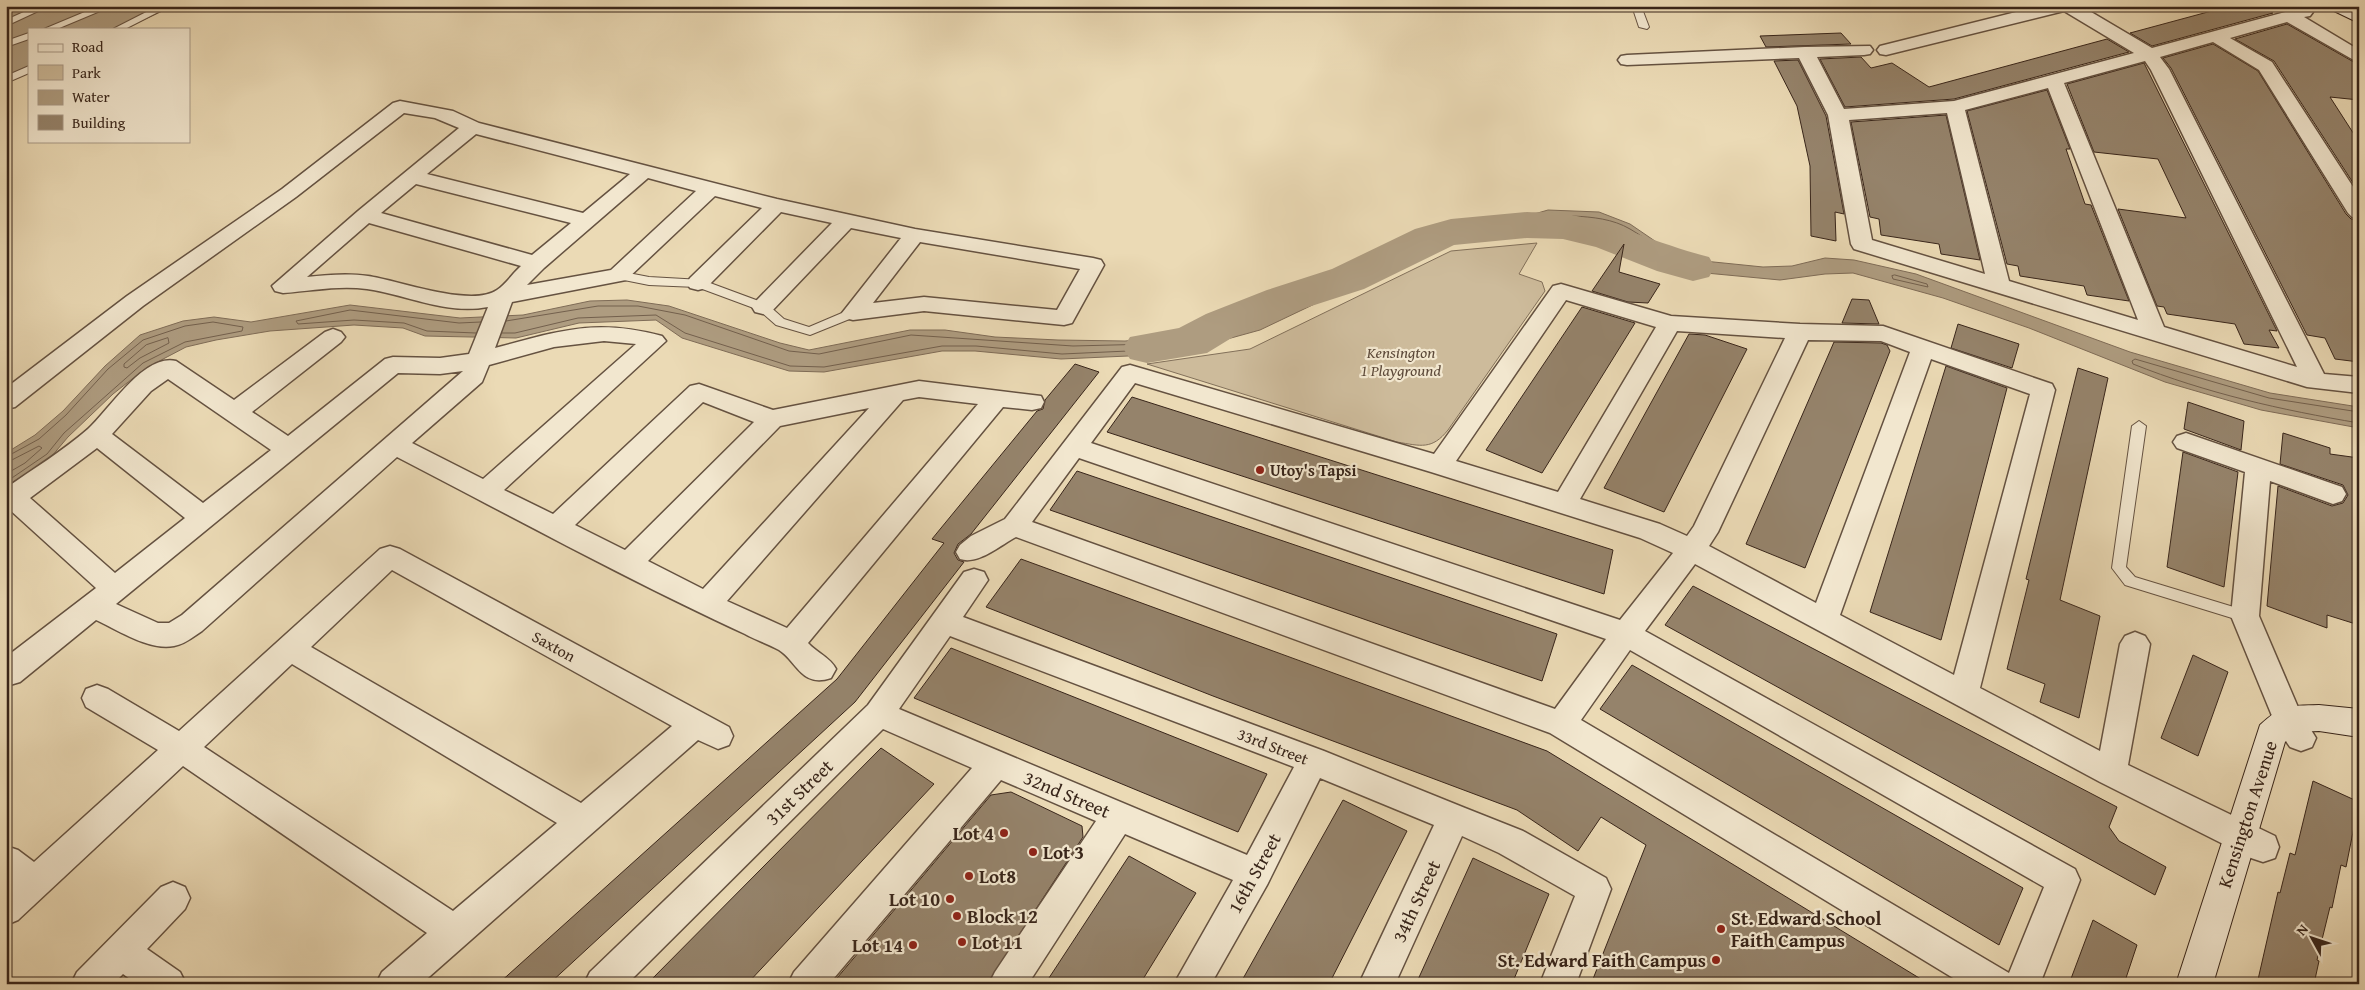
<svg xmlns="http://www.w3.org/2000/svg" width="2365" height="990" font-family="'Gentium Book Plus',serif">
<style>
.green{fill:#cdbb9b;stroke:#82705a}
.water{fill:#ae9c80;stroke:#7f6c57}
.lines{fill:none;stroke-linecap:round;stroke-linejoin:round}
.shore{stroke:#73604d;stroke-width:1}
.river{fill:#ae9c80;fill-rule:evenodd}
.building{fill:#95836b;stroke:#38251a}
.lane-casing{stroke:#655241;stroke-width:2}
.street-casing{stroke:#655241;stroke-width:3}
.secondary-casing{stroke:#38251a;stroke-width:2}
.lane{fill:#f2e7cf;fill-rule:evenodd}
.street{fill:#f2e7cf;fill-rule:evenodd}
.secondary{fill:#f2e7cf;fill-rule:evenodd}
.poi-dot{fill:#8f2418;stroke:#f2e7cf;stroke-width:2}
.labels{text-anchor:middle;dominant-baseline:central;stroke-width:4.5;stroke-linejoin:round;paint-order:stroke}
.park-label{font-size:16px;font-style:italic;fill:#5d4a3a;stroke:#f2e7cf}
.poi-label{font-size:16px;font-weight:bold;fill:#38251a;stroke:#f2e7cf;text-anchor:start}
.street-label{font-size:16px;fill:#38251a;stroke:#f2e7cf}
.near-street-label{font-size:19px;fill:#38251a;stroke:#f2e7cf}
.near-poi-label{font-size:19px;font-weight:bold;fill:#38251a;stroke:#f2e7cf;text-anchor:start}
</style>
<rect width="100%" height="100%" fill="#ebdab5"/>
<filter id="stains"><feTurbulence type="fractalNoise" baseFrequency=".004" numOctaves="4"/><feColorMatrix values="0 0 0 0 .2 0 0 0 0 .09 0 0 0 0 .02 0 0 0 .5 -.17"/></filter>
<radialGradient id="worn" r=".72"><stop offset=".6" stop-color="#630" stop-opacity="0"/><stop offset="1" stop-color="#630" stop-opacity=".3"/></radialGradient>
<path class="green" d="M1537 243 1519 274 1542 282 1545 291 1448 430C1432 450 1421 446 1397 442L1147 364 1250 349 1451 251Z"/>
<path class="water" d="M6 6H173L124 29H29V72L6 83Z
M1548 210 1599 212 1630 224 1671 252 1694 260 1763 267 1792 266 1825 258 1854 260 1916 274 2130 352 2270 393 2359 407V428L2261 410 2165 382 2029 328 1943 298 1853 273 1825 274 1780 280 1674 270 1647 258 1623 241 1593 229 1561 225 1470 230 1260 330 1173 354 1061 359 975 351H942L824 372 789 371 682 338 656 320 579 323 516 338 425 336 403 328 354 325 270 331 216 340 186 347 146 368 113 394 68 437 51 457 6 487V453L35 435 63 411 105 366 140 335 183 321 214 317 251 322 350 305 460 318 523 315 590 301 627 300 669 306 780 343 809 350 910 330H945L995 337 1058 340 1125 341 1172 337 1217 328 1263 313 1298 294 1423 236 1457 222 1517 219Z"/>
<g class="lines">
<path class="shore" d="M1573 216C1593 217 1613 219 1630 229 1649 240 1664 253 1684 261L1685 265C1661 267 1642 245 1621 235 1606 228 1589 224 1572 221L1570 218Z
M1413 246 1416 247 1415 250 1277 317 1274 316 1275 313Z
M1895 275 1927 284 1928 287 1893 279 1892 276Z
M476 333 427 331 404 323 354 320 298 324 296 321 350 310 459 323 481 322
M502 333H515L578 318 656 315 685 333 790 366 824 367 942 346H976L1062 354 1172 349 1207 338 1204 336 1152 344 1073 346 911 335 819 354 789 351 685 315 638 306H598L506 321
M168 338 169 343 140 358 127 368 124 367V364L146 345Z
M2359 412 2269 398 2135 359 2132 361 2133 364C2206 393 2281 410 2359 423
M6 457 39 439 66 415 108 369 143 340 185 326 213 322 243 327 242 331 185 342 143 363 64 433 47 454 6 482
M6 463 39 446 42 448 25 463 6 474"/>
<path class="river" d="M1527 212C1539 213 1553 211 1565 214 1615 222 1660 245 1709 257L1715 267 1709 277 1693 281 1657 271 1596 247 1563 239 1527 238 1454 245 1364 289 1299 310 1238 334 1207 353 1147 363 1130 359 1123 348 1130 337 1179 328 1206 314 1267 290 1332 269 1415 229 1451 219Z"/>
</g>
<path class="building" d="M2230 6H2260L2273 13 2152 46 2130 33Z
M2287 24 2359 65V100L2330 97 2359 142V192L2274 61 2235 39Z
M1841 33 1851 44 1766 47 1760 36Z
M2107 39 2129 52 1954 99 1845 107 1820 59 1861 57 1871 68 1892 63 1929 87Z
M2213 44 2258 71 2346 214 2351 219 2359 221V362L2335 359 2325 338 2307 335 2171 68 2163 58Z
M1798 60 1826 116 1844 214 1835 212 1836 241 1811 236 1810 166 1797 106 1774 61Z
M2144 63 2277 331 2269 330 2279 348 2244 344 2235 324 2167 314 2164 307 2157 306 2118 209 2186 218 2158 159 2094 152 2067 84Z
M2047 90 2070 149H2066L2085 204 2091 205 2129 301 2087 295 2084 286 2020 276 2018 266 2007 264 1967 111Z
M1946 115 1980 260 1941 254 1939 244 1881 235 1879 219 1870 217 1851 122Z
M1624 244 1619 272 1660 284 1648 303 1628 302 1592 291Z
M1852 299 1869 300 1879 324 1842 323Z
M1582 307 1635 323 1542 473 1486 450Z
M1958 324 2019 344 2012 368 1951 348Z
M1689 334 1705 335 1747 349 1664 512 1604 488Z
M1834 342 1881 343 1887 345 1890 351 1805 568 1746 544Z
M1075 364 1099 372 971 534 958 544 954 553 958 560 964 562 855 702 549 984H498L837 679 944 543 932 539 1037 411 1043 409 1045 400Z
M1946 366 2007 388 1941 640 1870 612Z
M2078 368 2108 378 2060 600 2100 616 2079 718 2040 702 2045 684 2007 669 2029 580 2026 579 2037 534Z
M1132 397 1613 550 1604 594 1107 432Z
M2188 402 2244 421 2241 450 2184 429Z
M2283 433 2330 448V454L2359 458V625L2327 615V628L2267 606 2278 486 2332 506 2343 503 2348 495 2343 485 2280 464Z
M2183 452 2238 472 2224 587 2167 567Z
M1077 471 1557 634 1542 681 1050 510Z
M1021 559 1547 751 1929 984H1591L1646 845 1601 817 1578 851 1517 810 1213 696 986 607Z
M1693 586 2117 807 2109 827 2119 841 2166 867 2155 895 1665 625Z
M951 648 1267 774 1238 832 914 698Z
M2193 655 2228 672 2198 756 2161 738Z
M1632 665 2023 888 1999 945 1600 709Z
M881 748 934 784 747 984H647Z
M2313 781 2359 802 2346 867 2341 865 2332 908 2330 907 2317 960 2319 961 2314 984H2257L2278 892 2280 893 2290 853 2295 855Z
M1011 792 1082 826 1083 837 987 984H832L991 795Z
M1343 800 1407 831 1329 984H1240Z
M1129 856 1196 893 1140 984H1045Z
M1473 858 1549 894 1512 984H1416Z
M2093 920 2137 945 2124 984H2069Z"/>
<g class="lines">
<defs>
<path id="lane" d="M37 6H49L6 26V20Z
M99 6H112L57 29H44Z
M158 6H170L125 29H113Z
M1632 6H1641L1649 27 1647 29 1639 27Z
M29 33V39L6 47V41Z
M29 66V73L6 83V76Z
M618 271 649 277 702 280 767 304 784 319 809 327 849 310 853 309 859 313 857 316 810 335 776 325 759 310 697 287 649 285 614 278 612 275Z
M2139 421 2146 426 2126 567 2135 577 2250 612 2252 616 2250 620 2245 622 2125 585 2112 568 2132 426Z"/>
<path id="street" d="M2040 6H2081L2152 48 2304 7 2310 8 2313 12 2310 16 2304 17 2359 50V63L2287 22 2230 38 2272 62 2359 196V219L2352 217 2348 213 2259 70 2213 42 2160 57 2169 69 2324 374 2359 377V393L2307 387 1854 249 1851 244 1828 115 1799 58 1627 65 1621 64 1618 60 1621 56 1627 55 1805 47 1870 46 1873 50 1870 54 1864 55 1817 57 1844 109 1954 101 2134 53 2064 11 1886 55 1880 54 1877 50 1880 46ZM2145 61 2151 70 2297 367 2164 327 2064 83ZM2048 88 2138 320 2009 281 1965 110ZM1947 113 1985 274 1872 240 1849 120Z
M400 101 453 111 479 123 777 199 915 229 1093 258 1101 260 1104 265 1072 323 1064 325 924 311 853 320 845 318 842 313 901 238 851 228 771 312 763 314 755 312 752 307 755 302 832 223 781 212 706 288 698 290 690 288 687 283 690 278 762 208 715 196 626 280 512 302 495 348C560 331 595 318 662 336L666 341 504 490 553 514 690 386 699 384 773 410 919 381 1041 396 1044 402 1041 408 1032 410 1003 407 808 643C817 653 830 657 836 669L831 678C801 688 797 661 779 650 768 644 756 640 745 634 626 579 513 517 397 457L202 631C193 637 185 644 174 646 149 651 118 630 96 620L20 682 10 685 6 684V657L96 588 10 510 6 512V488C33 469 63 451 88 429 109 410 144 353 176 361L234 400 325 332 333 329 341 332 345 337 341 342 252 412 288 436 385 359 393 357 440 358 469 354 488 307C446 315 408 295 367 289 339 285 311 291 283 293L275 291 272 286 358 211 459 128 435 118 404 113 296 197 143 306 15 407 6 409V388L127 296 282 189 393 103ZM476 134 630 174 583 213 427 174ZM648 178 696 191 611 270 527 285 544 268ZM416 184 571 223 532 255 381 213ZM369 223 521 266C513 273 506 284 497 290 471 308 398 280 368 276 348 273 327 275 307 277ZM920 242 1080 269 1057 310 924 297 873 303ZM604 341 636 344 483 479 412 443 482 382 489 365 554 347ZM463 371 182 615 169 623H158L116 604 398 373 440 374ZM168 379 271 450 203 503 112 434 151 391ZM919 397 978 404 787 628 727 601 903 400ZM703 402 754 422 625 550 575 525ZM869 408 703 589 648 561 780 426ZM97 448 185 518 115 573 30 498Z
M1561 284 1671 316 1800 324 1883 326 2052 384 2055 390 1980 688 2100 751 2120 644 2125 636 2135 632 2145 636 2150 644 2128 765 2275 836 2279 847 2275 858 2263 862 2251 858 2100 782 1695 564 1645 631 2075 869 2080 880 2040 984H1963L1550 733 1016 537C999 546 978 565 960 559L956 552 960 545 971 536 1005 519 1122 367 1130 365 1434 454 1553 286ZM1566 300 1656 327 1558 492 1456 461ZM1677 331 1785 338 1694 526 1687 536 1660 524 1580 499ZM1808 340 1881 341 1910 352 1816 603 1709 546 1718 532ZM1931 359 2030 394 1954 675 1840 615ZM1135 383 1431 472 1640 538 1673 553 1620 620 1091 443ZM1079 458 1606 639 1555 709 1032 522ZM1630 650 2044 887 2009 973 1581 720Z
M2186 433 2342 487 2346 494 2342 501 2333 504 2270 481 2259 616 2300 712 2316 738 2312 747 2301 751 2290 747 2277 728 2231 616 2245 472 2177 448 2173 442 2177 436Z
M390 546 400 549 729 727 733 736 729 745 718 749 698 740 421 984H376L382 972 427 933 183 766 18 920 6 925V887L10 883 6 881V846L18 850 34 862 158 750 86 707 82 698 86 689 97 685 108 689 179 731 380 549ZM392 570 672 726 581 803 311 647ZM292 664 557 823 453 911 204 747Z
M974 569 984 572 988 580 963 617 1324 751 1465 808 1523 831 1606 878 1611 889 1576 984H1540L1575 896 1499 853 1462 836 1395 984H1359L1434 825 1320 778 1267 885 1211 984H1174L1233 880 1125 834 1028 984H989L995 972 1096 821 1001 780 829 984H788L794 972 972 768 883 729 627 984H584L590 972 868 705 964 572ZM950 636 1294 767 1247 855 899 709Z
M173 882 185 887 190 898 185 909 147 949 180 972 186 984H137L123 974 113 984H71L77 972 161 887Z"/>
<path id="secondary" d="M2329 6H2352L2359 10V23L2332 10Z
M2319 705 2359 709V737L2319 731 2295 732 2285 742 2213 984H2176L2260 725C2283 704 2288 706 2319 705Z"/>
</defs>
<use href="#lane" class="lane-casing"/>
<use href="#street" class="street-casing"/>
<use href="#secondary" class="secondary-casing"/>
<use href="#lane" class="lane"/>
<use href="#street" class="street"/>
<use href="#secondary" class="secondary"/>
</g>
<g class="poi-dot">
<circle cx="1260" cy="470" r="5"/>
<circle cx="1004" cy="833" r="5"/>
<circle cx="1033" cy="852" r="5"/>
<circle cx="969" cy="876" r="5"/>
<circle cx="950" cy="899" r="5"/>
<circle cx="957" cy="916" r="5"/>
<circle cx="1721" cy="929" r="5"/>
<circle cx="962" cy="942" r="5"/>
<circle cx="913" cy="945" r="5"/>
<circle cx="1716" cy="960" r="5"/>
</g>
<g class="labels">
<g class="park-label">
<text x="1401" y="352">Kensington<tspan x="1401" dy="18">1 Playground</tspan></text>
</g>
<g class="poi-label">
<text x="1270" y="470">Utoy's Tapsi</text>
</g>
<g class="street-label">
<text transform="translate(554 646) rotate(29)">Saxton</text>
<text transform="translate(1273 746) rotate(21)">33rd Street</text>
</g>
<g class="near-street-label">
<text transform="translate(799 792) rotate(-44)">31st Street</text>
<text transform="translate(1067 794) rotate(23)">32nd Street</text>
<text transform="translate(2247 814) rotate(-72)">Kensington Avenue</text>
<text transform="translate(1254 873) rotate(-61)">16th Street</text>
<text transform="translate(1416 901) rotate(-65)">34th Street</text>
</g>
<g class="near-poi-label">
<text x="994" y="833" text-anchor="end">Lot 4</text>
<text x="1043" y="852">Lot 3</text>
<text x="979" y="876">Lot8</text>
<text x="940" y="899" text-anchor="end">Lot 10</text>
<text x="967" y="916">Block 12</text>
<text x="1731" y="918">St. Edward School<tspan x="1731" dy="22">Faith Campus</tspan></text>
<text x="972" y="942">Lot 11</text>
<text x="903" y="945" text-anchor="end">Lot 14</text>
<text x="1706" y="960" text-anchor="end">St. Edward Faith Campus</text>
</g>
</g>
<rect width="2365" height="990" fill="none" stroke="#ebdab5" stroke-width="25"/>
<rect x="8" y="8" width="2350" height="975" fill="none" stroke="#38251a" stroke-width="2.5"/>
<rect x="12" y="12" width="2340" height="965" fill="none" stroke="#38251a"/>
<rect x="28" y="28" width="162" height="115" fill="#f2e7cf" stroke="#a89987"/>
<rect x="38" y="44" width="25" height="8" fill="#f2e7cf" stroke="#a89987"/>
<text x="72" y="52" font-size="15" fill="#38251a">Road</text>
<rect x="38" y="65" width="25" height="15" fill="#cdbb9b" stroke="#a89987"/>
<text x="72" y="78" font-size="15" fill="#38251a">Park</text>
<rect x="38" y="90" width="25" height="15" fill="#ae9c80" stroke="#a89987"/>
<text x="72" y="102" font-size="15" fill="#38251a">Water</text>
<rect x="38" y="115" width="25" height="15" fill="#95836b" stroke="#a89987"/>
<text x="72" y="128" font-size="15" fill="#38251a">Building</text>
<g transform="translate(2312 938) rotate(310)" stroke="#f2e7cf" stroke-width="4" paint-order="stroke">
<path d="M0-4L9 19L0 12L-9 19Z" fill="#38251a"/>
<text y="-8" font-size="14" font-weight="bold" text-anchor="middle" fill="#38251a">N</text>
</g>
<rect width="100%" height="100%" filter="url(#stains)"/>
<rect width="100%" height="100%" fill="url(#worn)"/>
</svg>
